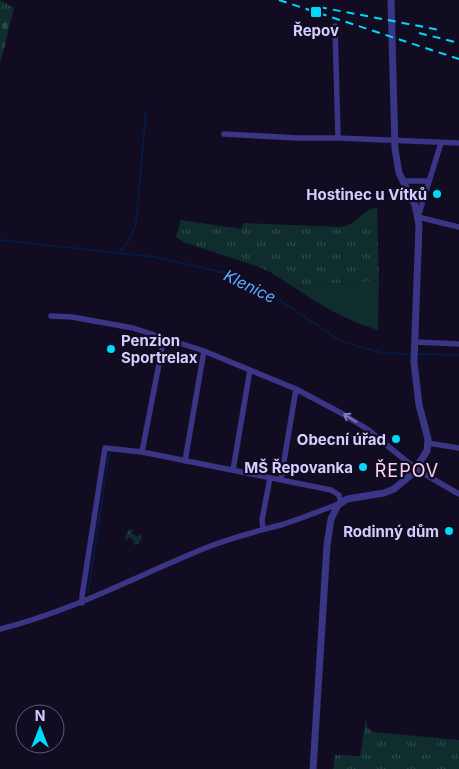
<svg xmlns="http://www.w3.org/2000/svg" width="459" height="769" font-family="Inter,sans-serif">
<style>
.grass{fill:url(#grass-tufts)}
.cemetery{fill:url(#cemetery-stones)}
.green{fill:#0f2d2c}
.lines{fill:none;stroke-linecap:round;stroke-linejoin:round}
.stream{stroke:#071a41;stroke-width:2}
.minor{stroke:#3a3584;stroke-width:5.5}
.tertiary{stroke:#3a3584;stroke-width:7}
.rail{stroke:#00daf9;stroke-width:2;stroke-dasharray:8 6;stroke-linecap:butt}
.oneway{stroke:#7f7abb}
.poi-dot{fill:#00daf9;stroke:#110c22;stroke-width:2}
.labels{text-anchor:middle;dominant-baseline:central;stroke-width:4.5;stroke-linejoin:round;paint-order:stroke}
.poi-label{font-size:15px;font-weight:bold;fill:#d4ceff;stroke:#110c22;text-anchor:end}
.water-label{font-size:16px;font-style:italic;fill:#5cafff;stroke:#110c22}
.quarter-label{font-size:18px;letter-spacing:1px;fill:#ffd0ed;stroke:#110c22}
</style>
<defs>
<pattern id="grass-tufts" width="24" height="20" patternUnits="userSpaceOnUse" patternTransform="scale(1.25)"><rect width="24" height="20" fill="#0f2d2c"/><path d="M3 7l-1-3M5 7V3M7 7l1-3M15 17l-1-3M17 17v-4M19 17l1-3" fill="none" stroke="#314a4c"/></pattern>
<pattern id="cemetery-stones" width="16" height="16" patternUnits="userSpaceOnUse" patternTransform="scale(1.25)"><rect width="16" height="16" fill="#0f2d2c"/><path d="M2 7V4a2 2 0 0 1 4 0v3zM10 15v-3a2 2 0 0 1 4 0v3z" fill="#314a4c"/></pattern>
</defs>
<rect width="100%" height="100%" fill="#110c22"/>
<path class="grass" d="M0 0 14 8 11 20 0 17Z
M377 207 379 281 292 286 272 273 259 267 183 242 176 237 181 220 241 229 244 223 341 227C356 225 362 210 377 207Z
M134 529 131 533 138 537 140 533 142 537 139 543 134 545 133 544 135 541 129 537 126 541 125 537 128 531Z
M366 718 367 727 373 732 459 740V769H333L335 755 360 756Z"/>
<path class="cemetery" d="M0 17 11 20 0 64Z"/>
<path class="green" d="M379 281 378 330C346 321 319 304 292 286Z"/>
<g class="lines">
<path class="stream" d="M0 240 155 257 229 274 275 297 341 341 382 353 412 354
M119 252C128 243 133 236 136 223L146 111
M416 354 459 355
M88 592 109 454"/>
<path class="minor" d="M335 26 338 138
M224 134 298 138H338L459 143
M441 143 418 217 459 227
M402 181H429
M51 316 72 317 133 328 204 351 296 389 341 413 367 429 416 469 459 494
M415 342 459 344
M428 443 459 448
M142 452 164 338
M185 461 204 351
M233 470 250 370
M281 479 296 389
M263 529 262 520 270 478
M0 629C73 611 138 575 208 547 233 537 259 531 284 524 303 518 322 510 341 503L339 495 331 490 142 452 105 448 82 596V603"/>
<path class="tertiary" d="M313 769 327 545 331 519 338 505 347 499 384 493 394 489 412 474 427 451 428 439 419 405 414 362 419 225 415 205 399 173 395 149 391 0"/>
<path class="rail" d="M279 0 459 59
M319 7 440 30
M419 33 459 43"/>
</g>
<defs><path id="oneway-shaft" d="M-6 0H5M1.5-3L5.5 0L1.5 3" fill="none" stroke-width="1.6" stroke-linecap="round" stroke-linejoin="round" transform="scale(1.25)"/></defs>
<use class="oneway" href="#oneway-shaft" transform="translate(350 418) rotate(-148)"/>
<g class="poi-dot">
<rect x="310" y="6" width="12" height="12" rx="2.5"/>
<circle cx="437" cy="194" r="5"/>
<circle cx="111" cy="349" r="5"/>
<circle cx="396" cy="439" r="5"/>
<circle cx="363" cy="467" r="5"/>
<circle cx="449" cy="531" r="5"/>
</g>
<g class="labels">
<g class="poi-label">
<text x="316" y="30" text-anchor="middle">Řepov</text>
<text x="427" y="194">Hostinec u Vítků</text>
<text x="121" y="340" text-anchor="start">Penzion<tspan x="121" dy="17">Sportrelax</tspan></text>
<text x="386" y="439">Obecní úřad</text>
<text x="353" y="467">MŠ Řepovanka</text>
<text x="439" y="531">Rodinný dům</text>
</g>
<g class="water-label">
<text transform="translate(250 286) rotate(26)">Klenice</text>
</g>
<g class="quarter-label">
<text x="407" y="470">ŘEPOV</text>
</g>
</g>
<g transform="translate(40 729)"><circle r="24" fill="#110c22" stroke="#5f5a7a"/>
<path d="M0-4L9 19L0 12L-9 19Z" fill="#00daf9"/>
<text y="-8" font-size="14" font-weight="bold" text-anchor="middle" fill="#d4ceff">N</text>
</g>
</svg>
